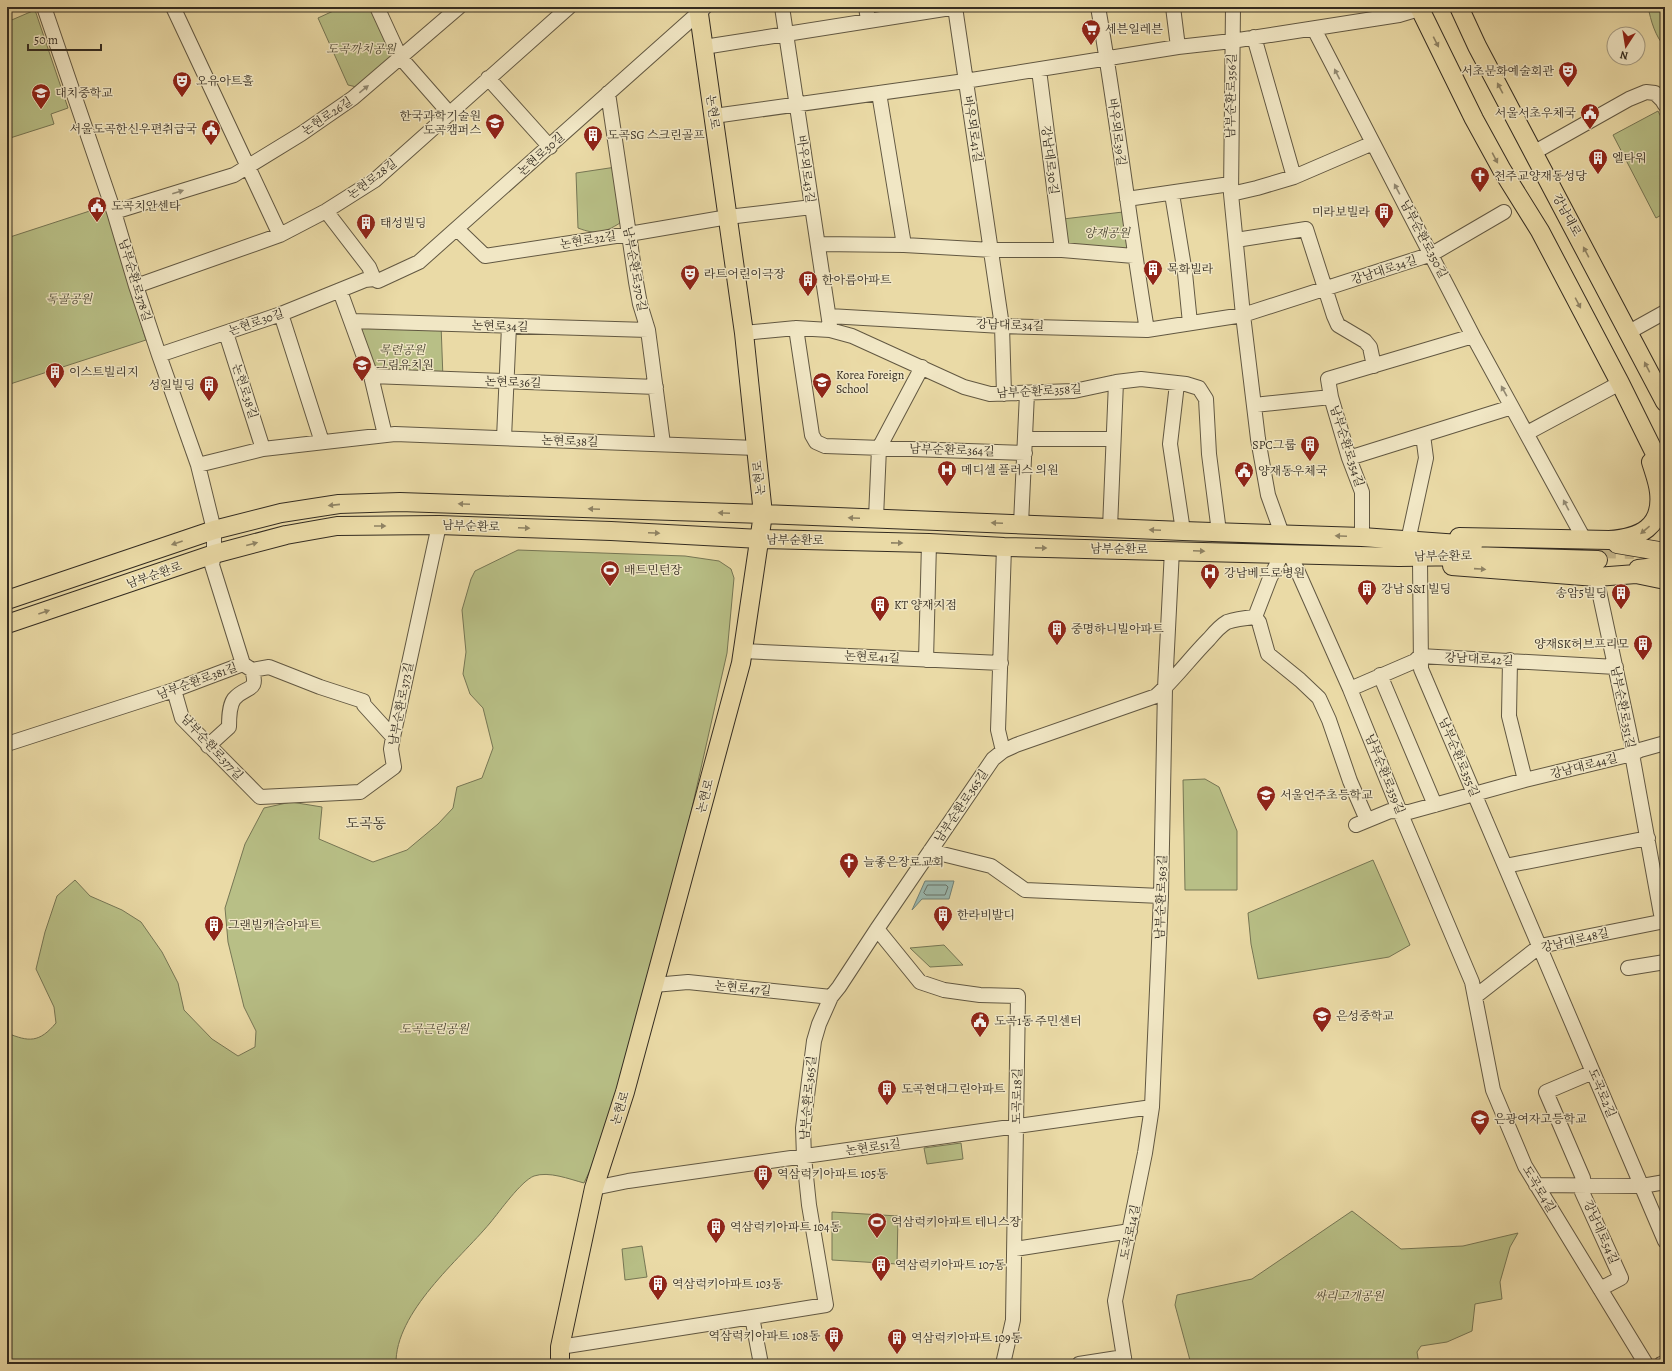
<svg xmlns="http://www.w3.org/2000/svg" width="1672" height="1371" font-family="Alegreya,'Noto Serif KR',serif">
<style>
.green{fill:#b8bf86;stroke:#767654}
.water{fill:#9ab9b0;stroke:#718177}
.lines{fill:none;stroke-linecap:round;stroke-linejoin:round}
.shore{stroke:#677268;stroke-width:1}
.major-tunnel{stroke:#c6b78b;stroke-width:18;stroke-dasharray:18 9;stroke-linecap:butt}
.minor-casing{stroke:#625842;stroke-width:16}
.major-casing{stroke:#342c21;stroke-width:20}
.minor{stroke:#f1e7c5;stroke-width:14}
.major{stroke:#eadaa6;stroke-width:18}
.oneway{fill:#8f8364}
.oneway2{fill:#928a73}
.labels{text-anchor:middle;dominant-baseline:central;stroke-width:3;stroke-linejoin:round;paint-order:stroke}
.poi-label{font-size:12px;fill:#342c21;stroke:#f1e7c5;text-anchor:start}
.park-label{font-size:12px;font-style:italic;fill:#4e4935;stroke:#f1e7c5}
.street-label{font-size:12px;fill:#342c21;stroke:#f1e7c5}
.quarter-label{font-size:14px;fill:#342c21;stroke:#f1e7c5}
</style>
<rect width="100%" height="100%" fill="#eadaa6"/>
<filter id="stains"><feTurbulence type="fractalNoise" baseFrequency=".005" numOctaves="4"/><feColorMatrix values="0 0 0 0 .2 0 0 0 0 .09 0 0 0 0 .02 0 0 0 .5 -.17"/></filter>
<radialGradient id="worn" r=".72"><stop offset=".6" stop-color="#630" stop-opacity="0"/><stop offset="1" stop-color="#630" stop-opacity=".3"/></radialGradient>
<path class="green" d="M342 7H371L392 55V59L361 88 348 85 318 18Z
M1648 7H1665V47C1655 36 1651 21 1648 7Z
M35 10 68 108 51 114 54 124 7 139V22Z
M1658 111 1665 125V213L1656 218 1613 135Z
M616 167 620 223C604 233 596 235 578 228L576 173Z
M105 206 146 340 7 385V238Z
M1123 212 1130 253 1066 248 1063 219Z
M352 321 441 324 443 379 371 376Z
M518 550 685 556 719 561 731 569 734 578 727 653 659 954 597 1155 584 1183C569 1179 549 1171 534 1176 521 1181 500 1211 490 1223 459 1260 395 1312 396 1364H7V1033C29 1042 39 1043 56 1023L54 1007 36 969 45 932 57 896 75 880 90 896 122 910 141 922 162 952 178 983 184 1010 212 1039 238 1056 255 1047 256 1031 244 1007 228 942 225 908 245 844 264 808 291 802 322 807 319 839 373 862 407 850 438 824 453 808 457 787 482 778 493 748 483 708 470 694 463 674 466 652 462 610 471 579 475 571Z
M1205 779 1219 787 1237 831V890H1185L1183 780Z
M1373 860 1410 945 1389 957 1258 979 1251 944 1248 913Z
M944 945 963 965 930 967 910 948Z
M961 1143 963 1159 927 1164 924 1148Z
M1352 1211 1401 1249 1463 1246 1518 1233 1510 1247 1500 1282 1502 1299 1475 1304 1472 1331 1447 1342 1421 1346 1417 1352 1419 1364H1191L1175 1305 1177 1295 1252 1279Z
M832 1212 898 1216 897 1264 832 1260Z
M642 1246 647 1277 625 1280 622 1249Z"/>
<path class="water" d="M925 881H954L949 899H922L912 910Z"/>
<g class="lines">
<path class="shore" d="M928 885H946L948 887 945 895H926L924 893Z"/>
<path class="major-tunnel" d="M1598 549 1634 550"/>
<defs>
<path id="minor" d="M44 7 114 212 136 286 159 355 198 465 214 530V554L212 565 243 664
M173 7 280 235
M377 7 400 57 450 114
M782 7 830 326
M866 7 868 20
M955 7 1002 326 1004 394
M1098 7C1117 114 1129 222 1147 330
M1173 7 1178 47
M1233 7 1231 194 1243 315 1258 439 1268 495 1282 534
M1314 29 1473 336 1584 539
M1254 37 1294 177
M704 47 957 7
M1039 70 1062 250
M488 78 550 147
M608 93 636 282 640 304 648 330 663 444
M879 93 904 245
M714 116 965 81 1178 47 1232 41 1399 15 1419 9
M1533 153 1629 99 1646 92 1655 93 1662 100 1665 105
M1172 194 1185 273 1190 323
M1231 194 1257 188 1294 177 1373 143
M1127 199 1230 184
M326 211 369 267 374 279
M114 212 234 175 301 134 353 98 459 7
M457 229 485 256 629 234 728 217 812 207
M1236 240 1306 229 1334 316 1338 325 1365 341 1370 347 1374 366
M818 244 904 245 992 250H1062L1134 256
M136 286 280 235 326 211 375 180 569 7
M340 291 371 376 385 435
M281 314 322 442
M829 316 1002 326 1147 330 1243 315 1432 254 1504 212
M352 321 648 330
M796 328 812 435 816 442 825 446 1025 453
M1629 332 1665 312
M226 333 263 449
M744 333 796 328 830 330 852 336 964 387 990 394 1074 391 1116 382 1141 379 1186 384 1199 388 1206 399 1209 454 1219 532
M159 355 281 314 365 280 374 279 378 281 419 262 704 8
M371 376 656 387
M1177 384 1170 444 1183 531
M1254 405 1331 397
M1527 433 1620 383
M504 438 509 326
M1025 439H1113
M1349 458 1512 407
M198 465 263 449 395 434 756 448
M876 518 879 448 922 367
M1021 524 1027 393
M1110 528 1116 382
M1362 537V492L1349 458 1331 397 1328 379 1473 336
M1408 541 1426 458 1423 435
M1290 554 1350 689 1400 812 1472 982 1493 1090 1525 1166 1646 1364
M1420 560 1421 669 1665 1241
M1596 577 1632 745V754L1661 914 1665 919
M1255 617 1259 622 1268 654 1300 680 1319 698 1329 720 1350 781 1367 820
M1255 617 1270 578 1282 554
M743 651 1001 663
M926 660 929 543
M1510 660 1509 716 1525 780
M243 664 252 670 269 667 320 687 363 701 364 705 393 737
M1380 675 1435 805
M1350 689 1415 661 1420 656 1616 667
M174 690 182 718 260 797 360 792 394 767 391 749 393 737 439 525
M7 744 174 690 243 664
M208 746 229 727C229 719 229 706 234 699 246 685 259 693 252 670
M1003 751 998 730 1004 547
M1356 825 1390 811 1409 812 1525 780 1632 754 1640 750 1665 743
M930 851 991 866 1025 890 1161 896
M1505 866 1648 838
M877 929 920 982 944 990 980 995 1018 996 1013 1320 1003 1364
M1628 968 1665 962
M654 985 688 982 831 997
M1476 996 1540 946 1665 921
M1593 1072 1546 1092 1583 1178 1582 1192 1621 1278 1600 1289
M1536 1185 1642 1186 1665 1182
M594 1188 628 1181 1152 1107
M1015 1249 1130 1231
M560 1347 752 1317
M761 1364 752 1317 826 1305 809 1205 804 1157 803 1128 814 1041 819 1024 831 997 839 987 877 929 993 759 1003 751 1016 745 1156 696C1175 679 1191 657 1209 639 1214 633 1220 626 1227 622 1236 619 1245 618 1255 617
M1079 1364 1124 1357
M1125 1364 1115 1301 1145 1153 1152 1107 1161 896 1165 688 1172 550
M1661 1364 1665 1363"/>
<path id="major" d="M1419 7 1474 119 1502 170 1540 231 1620 383 1665 474
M1459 7 1477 46 1665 402
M1459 537 1609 540C1640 538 1663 527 1659 492 1658 482 1654 472 1651 462
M1617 544 1665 552
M1452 566 1596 577 1636 574 1665 580
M1638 569 1665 566
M7 600 214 530 281 513 339 504 400 502 763 514 1183 531 1362 537 1473 545
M7 624 214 554 286 535 337 526 439 525 611 531 760 539 929 543 1004 547 1399 557 1472 556 1598 560
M560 1364V1347L594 1188 625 1092 741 663 763 514 744 333 698 7"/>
</defs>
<use href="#minor" class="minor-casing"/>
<use href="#major" class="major-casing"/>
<use href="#minor" class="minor"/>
<use href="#major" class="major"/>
</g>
<defs><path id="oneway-solid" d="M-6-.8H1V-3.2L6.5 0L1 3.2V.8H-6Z"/></defs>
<g class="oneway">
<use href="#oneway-solid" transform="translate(1436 42) rotate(63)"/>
<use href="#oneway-solid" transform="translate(1500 88) rotate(-118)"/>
<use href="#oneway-solid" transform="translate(1495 158) rotate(62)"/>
<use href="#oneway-solid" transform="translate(1586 252) rotate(-118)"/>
<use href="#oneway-solid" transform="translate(1578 303) rotate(62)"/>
<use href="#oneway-solid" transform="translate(1647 367) rotate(-117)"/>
<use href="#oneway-solid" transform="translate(464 504) rotate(-178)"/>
<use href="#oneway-solid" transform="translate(334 505) rotate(174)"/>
<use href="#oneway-solid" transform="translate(594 509) rotate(-178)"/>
<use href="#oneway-solid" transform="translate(724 513) rotate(-178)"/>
<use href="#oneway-solid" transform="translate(854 518) rotate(-178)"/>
<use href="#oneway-solid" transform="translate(997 523) rotate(-178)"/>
<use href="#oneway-solid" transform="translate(380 526)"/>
<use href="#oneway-solid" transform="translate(524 528) rotate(2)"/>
<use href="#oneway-solid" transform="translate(1155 530) rotate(-177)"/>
<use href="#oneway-solid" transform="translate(1645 530) rotate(140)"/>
<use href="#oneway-solid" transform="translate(654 533) rotate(3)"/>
<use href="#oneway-solid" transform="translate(1341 536) rotate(-178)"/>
<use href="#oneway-solid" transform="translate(177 543) rotate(161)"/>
<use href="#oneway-solid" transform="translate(897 543) rotate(1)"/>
<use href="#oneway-solid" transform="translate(252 544) rotate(-15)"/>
<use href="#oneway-solid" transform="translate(1041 548) rotate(1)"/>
<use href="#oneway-solid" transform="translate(1199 551) rotate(2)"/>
<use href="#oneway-solid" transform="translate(1480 569) rotate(4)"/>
<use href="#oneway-solid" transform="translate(44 612) rotate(-19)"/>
</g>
<g class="oneway2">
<use href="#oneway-solid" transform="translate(1337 74) rotate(-117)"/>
<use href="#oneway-solid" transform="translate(364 89) rotate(-39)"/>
<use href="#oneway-solid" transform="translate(1397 189) rotate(-118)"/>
<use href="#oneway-solid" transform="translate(178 192) rotate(-17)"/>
<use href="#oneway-solid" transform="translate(1504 391) rotate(-119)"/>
<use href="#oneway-solid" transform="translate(1566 505) rotate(-118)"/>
</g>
<defs>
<symbol id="supermarket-pin" viewBox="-11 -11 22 30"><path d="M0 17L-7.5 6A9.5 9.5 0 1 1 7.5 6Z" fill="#8f2418" stroke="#f1e7c5"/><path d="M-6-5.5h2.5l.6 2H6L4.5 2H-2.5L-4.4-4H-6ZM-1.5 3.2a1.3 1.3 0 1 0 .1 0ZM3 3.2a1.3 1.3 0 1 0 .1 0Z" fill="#fff"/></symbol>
<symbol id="theatre-pin" viewBox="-11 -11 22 30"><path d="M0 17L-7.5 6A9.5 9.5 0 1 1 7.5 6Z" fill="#8f2418" stroke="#f1e7c5"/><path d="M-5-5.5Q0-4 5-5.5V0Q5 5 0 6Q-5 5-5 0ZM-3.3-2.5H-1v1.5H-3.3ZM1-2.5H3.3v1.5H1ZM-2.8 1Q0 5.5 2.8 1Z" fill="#fff"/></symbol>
<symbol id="school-pin" viewBox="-11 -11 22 30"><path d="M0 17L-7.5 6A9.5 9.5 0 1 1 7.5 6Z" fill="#8f2418" stroke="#f1e7c5"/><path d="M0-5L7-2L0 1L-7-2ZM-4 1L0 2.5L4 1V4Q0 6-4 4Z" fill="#fff"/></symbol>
<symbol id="civic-pin" viewBox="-11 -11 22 30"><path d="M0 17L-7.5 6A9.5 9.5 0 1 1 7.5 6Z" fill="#8f2418" stroke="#f1e7c5"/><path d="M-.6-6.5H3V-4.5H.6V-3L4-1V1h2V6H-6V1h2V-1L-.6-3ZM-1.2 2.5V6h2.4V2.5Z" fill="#fff"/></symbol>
<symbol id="building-pin" viewBox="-11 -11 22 30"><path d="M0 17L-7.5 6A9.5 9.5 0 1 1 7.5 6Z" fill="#8f2418" stroke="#f1e7c5"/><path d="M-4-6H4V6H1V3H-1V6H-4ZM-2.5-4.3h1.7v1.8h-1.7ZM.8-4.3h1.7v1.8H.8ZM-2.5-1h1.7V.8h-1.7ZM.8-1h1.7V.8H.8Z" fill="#fff"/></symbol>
<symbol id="church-pin" viewBox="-11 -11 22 30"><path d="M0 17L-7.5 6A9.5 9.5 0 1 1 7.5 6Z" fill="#8f2418" stroke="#f1e7c5"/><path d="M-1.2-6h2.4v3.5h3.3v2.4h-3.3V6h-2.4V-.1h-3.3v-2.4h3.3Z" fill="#fff"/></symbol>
<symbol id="hospital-pin" viewBox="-11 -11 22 30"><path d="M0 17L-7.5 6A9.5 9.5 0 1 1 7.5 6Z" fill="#8f2418" stroke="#f1e7c5"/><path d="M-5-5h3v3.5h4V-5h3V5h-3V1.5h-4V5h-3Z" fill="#fff"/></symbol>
<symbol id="stadium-pin" viewBox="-11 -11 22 30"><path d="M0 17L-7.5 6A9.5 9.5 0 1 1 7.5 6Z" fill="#8f2418" stroke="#f1e7c5"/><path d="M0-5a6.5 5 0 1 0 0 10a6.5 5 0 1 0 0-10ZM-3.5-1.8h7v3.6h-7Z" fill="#fff"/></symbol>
</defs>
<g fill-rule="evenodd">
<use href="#supermarket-pin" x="1080" y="18" width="22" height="30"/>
<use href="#theatre-pin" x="1557" y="60" width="22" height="30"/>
<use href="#theatre-pin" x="171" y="70" width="22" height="30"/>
<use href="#school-pin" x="30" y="82" width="22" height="30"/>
<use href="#civic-pin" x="1579" y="102" width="22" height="30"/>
<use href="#school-pin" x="484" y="112" width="22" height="30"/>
<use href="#civic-pin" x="200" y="118" width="22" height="30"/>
<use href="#building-pin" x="582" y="124" width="22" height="30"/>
<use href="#building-pin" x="1587" y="147" width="22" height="30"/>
<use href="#church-pin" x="1469" y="165" width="22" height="30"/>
<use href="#civic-pin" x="86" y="195" width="22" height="30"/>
<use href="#building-pin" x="1373" y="201" width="22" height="30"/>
<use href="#building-pin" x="355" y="212" width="22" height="30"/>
<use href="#building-pin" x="1142" y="258" width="22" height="30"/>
<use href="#theatre-pin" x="679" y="263" width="22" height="30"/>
<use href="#building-pin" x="797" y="269" width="22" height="30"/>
<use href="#school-pin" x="351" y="354" width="22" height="30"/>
<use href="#building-pin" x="44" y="361" width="22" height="30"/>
<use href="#school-pin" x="811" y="371" width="22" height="30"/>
<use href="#building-pin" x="198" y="374" width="22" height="30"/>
<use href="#building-pin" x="1299" y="434" width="22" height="30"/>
<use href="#hospital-pin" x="936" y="459" width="22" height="30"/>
<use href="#civic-pin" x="1233" y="460" width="22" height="30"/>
<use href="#stadium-pin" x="599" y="559" width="22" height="30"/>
<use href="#hospital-pin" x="1199" y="562" width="22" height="30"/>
<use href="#building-pin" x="1356" y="578" width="22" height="30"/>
<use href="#building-pin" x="1610" y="582" width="22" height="30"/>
<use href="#building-pin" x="869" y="594" width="22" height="30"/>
<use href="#building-pin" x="1046" y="618" width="22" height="30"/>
<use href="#building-pin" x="1632" y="633" width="22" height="30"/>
<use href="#school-pin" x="1255" y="784" width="22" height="30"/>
<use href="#church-pin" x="838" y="851" width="22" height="30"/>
<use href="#building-pin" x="932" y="904" width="22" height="30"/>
<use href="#building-pin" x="203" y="914" width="22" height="30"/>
<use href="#school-pin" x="1311" y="1005" width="22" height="30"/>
<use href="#civic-pin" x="969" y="1010" width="22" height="30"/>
<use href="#building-pin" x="876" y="1078" width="22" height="30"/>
<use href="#school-pin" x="1469" y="1108" width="22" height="30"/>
<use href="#building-pin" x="752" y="1163" width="22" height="30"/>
<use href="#stadium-pin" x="866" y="1211" width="22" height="30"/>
<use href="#building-pin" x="705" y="1216" width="22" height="30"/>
<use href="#building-pin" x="870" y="1254" width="22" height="30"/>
<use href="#building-pin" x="647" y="1273" width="22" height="30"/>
<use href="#building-pin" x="823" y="1325" width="22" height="30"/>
<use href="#building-pin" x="886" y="1327" width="22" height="30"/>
</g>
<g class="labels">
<g class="poi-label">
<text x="1105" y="29">세븐일레븐</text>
<text x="1554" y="71" text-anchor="end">서초문화예술회관</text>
<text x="196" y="81">오유아트홀</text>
<text x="55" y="93">대치중학교</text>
<text x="1576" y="113" text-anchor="end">서울서초우체국</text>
<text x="481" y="116" text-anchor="end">한국과학기술원<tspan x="481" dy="14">도곡캠퍼스</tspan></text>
<text x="197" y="129" text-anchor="end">서울도곡한신우편취급국</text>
<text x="607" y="135">도곡SG 스크린골프</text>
<text x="1612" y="158">엘타워</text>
<text x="1494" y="176">천주교양재동성당</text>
<text x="111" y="206">도곡치안센타</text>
<text x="1370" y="212" text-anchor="end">미라보빌라</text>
<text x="380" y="223">태성빌딩</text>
<text x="1167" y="269">목화빌라</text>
<text x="704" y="274">라트어린이극장</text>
<text x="822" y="280">한아름아파트</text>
<text x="376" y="365">그림유치원</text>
<text x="69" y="372">이스트빌리지</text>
<text x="836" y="375">Korea Foreign<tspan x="836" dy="14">School</tspan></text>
<text x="195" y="385" text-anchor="end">성일빌딩</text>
<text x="1296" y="445" text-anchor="end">SPC그룹</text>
<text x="961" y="470">메디셀 플러스 의원</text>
<text x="1258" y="471">양재동우체국</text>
<text x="624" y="570">배트민턴장</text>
<text x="1224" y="573">강남베드로병원</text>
<text x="1381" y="589">강남 S&amp;I 빌딩</text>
<text x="1607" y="593" text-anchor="end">송암5빌딩</text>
<text x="894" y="605">KT 양재지점</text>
<text x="1071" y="629">중명하니빌아파트</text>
<text x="1629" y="644" text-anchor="end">양재SK허브프리모</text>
<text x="1280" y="795">서울언주초등학교</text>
<text x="863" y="862">늘좋은장로교회</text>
<text x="957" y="915">한라비발디</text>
<text x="228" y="925">그랜빌캐슬아파트</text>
<text x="1336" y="1016">은성중학교</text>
<text x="994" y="1021">도곡1동 주민센터</text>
<text x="901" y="1089">도곡현대그린아파트</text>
<text x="1494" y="1119">은광여자고등학교</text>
<text x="777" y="1174">역삼럭키아파트 105동</text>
<text x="891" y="1222">역삼럭키아파트 테니스장</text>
<text x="730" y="1227">역삼럭키아파트 104동</text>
<text x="895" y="1265">역삼럭키아파트 107동</text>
<text x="672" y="1284">역삼럭키아파트 103동</text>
<text x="820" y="1336" text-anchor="end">역삼럭키아파트 108동</text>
<text x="911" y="1338">역삼럭키아파트 109동</text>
</g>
<g class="park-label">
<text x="361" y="49">도곡까치공원</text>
<text x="1107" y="233">양재공원</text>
<text x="69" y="299">독골공원</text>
<text x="402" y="350">목련공원</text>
<text x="434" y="1029">도곡근린공원</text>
<text x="1349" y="1296">싸리고개공원</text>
</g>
<g class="street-label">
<text transform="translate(1231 96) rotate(-89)">남부순환로356길</text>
<text transform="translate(713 112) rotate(82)">논현로</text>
<text transform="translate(327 116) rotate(-34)">논현로26길</text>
<text transform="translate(973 129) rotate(81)">바우뫼로41길</text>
<text transform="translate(1117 132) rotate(82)">바우뫼로39길</text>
<text transform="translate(541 154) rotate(-42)">논현로30길</text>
<text transform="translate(1050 160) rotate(83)">강남대로30길</text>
<text transform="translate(806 169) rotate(82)">바우뫼로43길</text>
<text transform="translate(372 179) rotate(-37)">논현로28길</text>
<text transform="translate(1567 215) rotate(62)">강남대로</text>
<text transform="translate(1424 239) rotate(62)">남부순환로350길</text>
<text transform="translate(588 240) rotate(-9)">논현로32길</text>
<text transform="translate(635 269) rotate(80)">남부순환로370길</text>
<text transform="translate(1384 270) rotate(-18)">강남대로34길</text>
<text transform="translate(135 280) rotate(73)">남부순환로378길</text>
<text transform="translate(256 322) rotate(-19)">논현로30길</text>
<text transform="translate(1010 325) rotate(2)">강남대로34길</text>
<text transform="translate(500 326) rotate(2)">논현로34길</text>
<text transform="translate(513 382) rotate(2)">논현로36길</text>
<text transform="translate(245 391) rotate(72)">논현로38길</text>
<text transform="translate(1039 391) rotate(-3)">남부순환로358길</text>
<text transform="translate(570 441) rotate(2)">논현로38길</text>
<text transform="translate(1347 446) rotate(72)">남부순환로354길</text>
<text transform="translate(952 450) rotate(2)">남부순환로364길</text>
<text transform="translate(759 478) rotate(-96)">논현로</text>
<text transform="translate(471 526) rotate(2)">남부순환로</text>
<text transform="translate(795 540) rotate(1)">남부순환로</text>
<text transform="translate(1119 549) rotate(1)">남부순환로</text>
<text transform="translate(1443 556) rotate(-1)">남부순환로</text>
<text transform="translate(154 575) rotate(-19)">남부순환로</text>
<text transform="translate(872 657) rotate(3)">논현로41길</text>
<text transform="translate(1479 659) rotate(3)">강남대로42길</text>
<text transform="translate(197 681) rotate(-20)">남부순환로381길</text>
<text transform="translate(401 704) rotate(-79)">남부순환로373길</text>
<text transform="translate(1623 707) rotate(79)">남부순환로351길</text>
<text transform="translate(212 747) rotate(47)">남부순환로377길</text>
<text transform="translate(1459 757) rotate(67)">남부순환로355길</text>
<text transform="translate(1584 766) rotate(-14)">강남대로44길</text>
<text transform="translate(1385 774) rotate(68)">남부순환로359길</text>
<text transform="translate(705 796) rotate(-75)">논현로</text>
<text transform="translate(961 806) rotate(-56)">남부순환로365길</text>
<text transform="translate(1161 897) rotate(-88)">남부순환로363길</text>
<text transform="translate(1575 940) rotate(-13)">강남대로48길</text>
<text transform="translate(743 988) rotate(6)">논현로47길</text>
<text transform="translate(1602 1093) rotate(67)">도곡로2길</text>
<text transform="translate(1017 1096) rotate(-89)">도곡로18길</text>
<text transform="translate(808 1098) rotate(-85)">남부순환로365길</text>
<text transform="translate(620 1108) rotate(-72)">논현로</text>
<text transform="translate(873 1147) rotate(-8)">논현로51길</text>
<text transform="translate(1539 1189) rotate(59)">도곡로4길</text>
<text transform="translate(1130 1232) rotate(-78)">도곡로14길</text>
<text transform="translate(1601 1232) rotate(66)">강남대로54길</text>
</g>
<g class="quarter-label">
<text x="366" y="823">도곡동</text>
</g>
</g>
<rect width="1672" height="1371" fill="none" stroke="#eadaa6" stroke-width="24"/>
<rect x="8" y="8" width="1656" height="1355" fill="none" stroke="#342c21" stroke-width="2"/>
<rect x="12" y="12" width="1648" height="1347" fill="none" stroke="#342c21"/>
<g transform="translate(1626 46) rotate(192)"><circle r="19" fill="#f1e7c5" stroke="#a59c83"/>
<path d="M0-3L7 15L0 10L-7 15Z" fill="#8f2418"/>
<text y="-6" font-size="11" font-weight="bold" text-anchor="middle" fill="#342c21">N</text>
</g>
<path d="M28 44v6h73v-6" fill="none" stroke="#342c21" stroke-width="2"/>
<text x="34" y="44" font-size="12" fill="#342c21" stroke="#f1e7c5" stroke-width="3" paint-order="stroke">50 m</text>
<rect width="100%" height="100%" filter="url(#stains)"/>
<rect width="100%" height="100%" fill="url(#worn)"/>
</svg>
